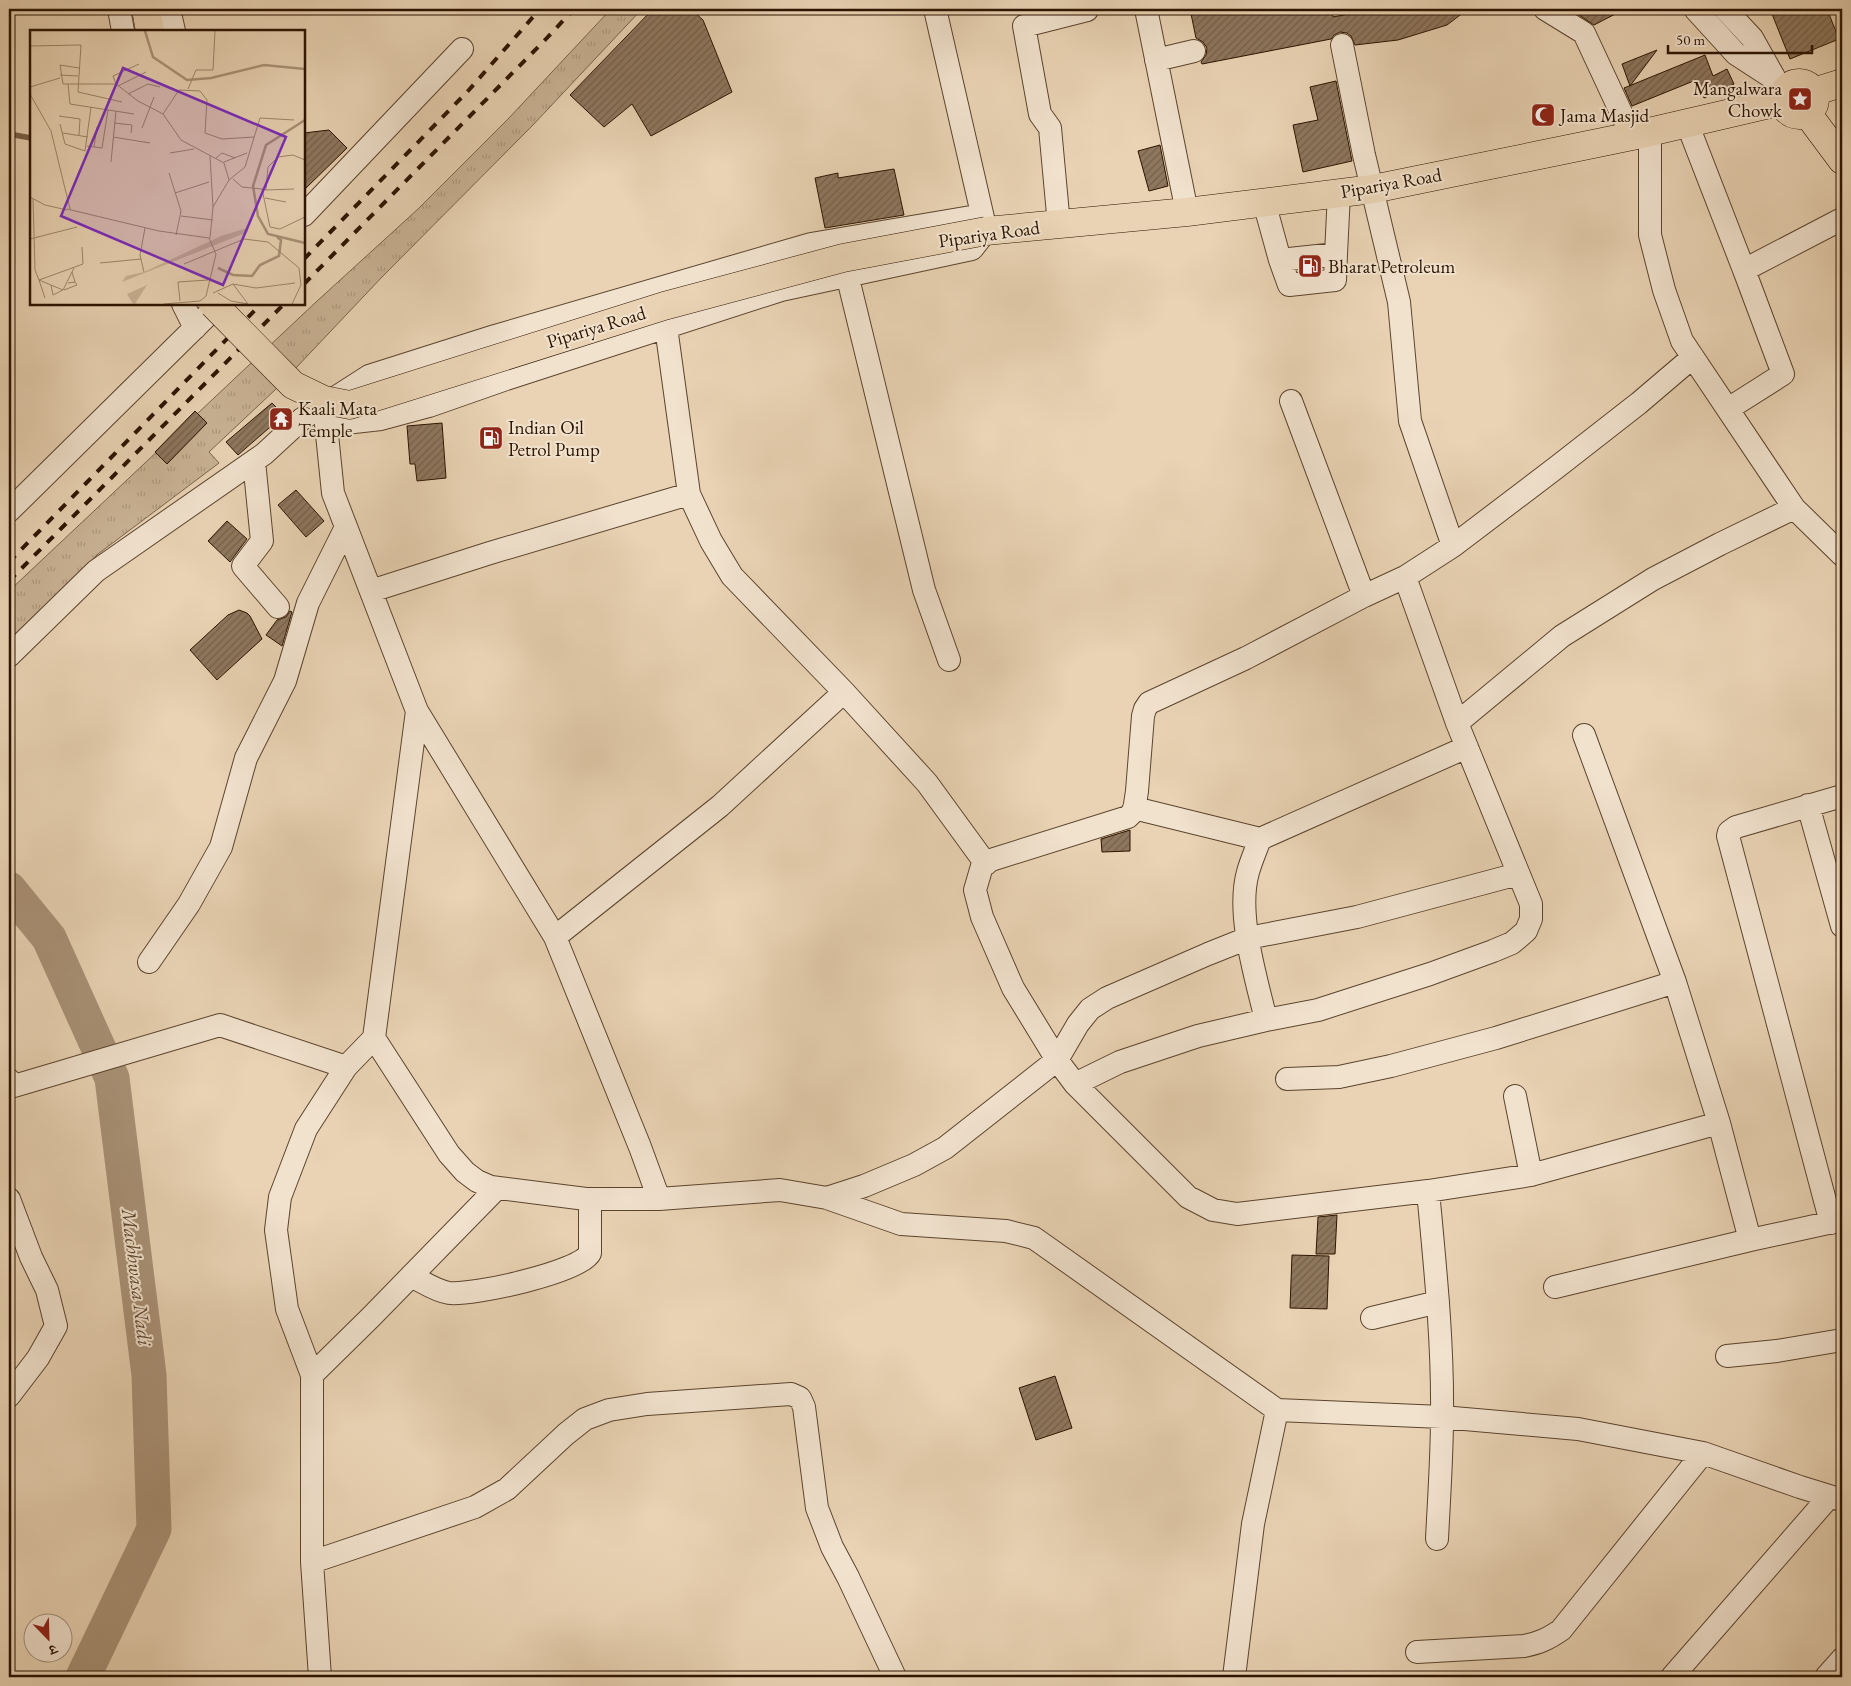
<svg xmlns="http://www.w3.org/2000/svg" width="1851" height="1686" font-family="'EB Garamond','Noto Serif Devanagari',serif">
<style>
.grass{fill:url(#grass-tufts);stroke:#7a644a}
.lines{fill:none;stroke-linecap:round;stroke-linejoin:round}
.stream{stroke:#776047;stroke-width:5.5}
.river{stroke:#a99277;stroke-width:35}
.building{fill:url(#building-hatch);stroke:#2c1400}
.minor-casing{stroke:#5b442d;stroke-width:24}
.major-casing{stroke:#2c1400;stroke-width:29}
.minor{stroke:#f1e2ce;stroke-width:22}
.major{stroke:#e9d3b4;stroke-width:28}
.rail{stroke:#2c1400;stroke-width:4;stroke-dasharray:9 9;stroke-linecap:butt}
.major-bridge-casing{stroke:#2c1400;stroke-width:29;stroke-linecap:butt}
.major-bridge{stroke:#e9d3b4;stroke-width:28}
.labels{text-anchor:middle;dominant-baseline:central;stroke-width:4;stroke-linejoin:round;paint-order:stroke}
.poi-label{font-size:19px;fill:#2c1400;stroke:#f1e2ce;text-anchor:start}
.street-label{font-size:19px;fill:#2c1400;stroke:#f1e2ce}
.water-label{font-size:20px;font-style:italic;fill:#5e4630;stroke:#f1e2ce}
.inset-river{fill:none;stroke:#a99277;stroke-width:2.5}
.inset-road{fill:none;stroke:#9d876c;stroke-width:1}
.view{fill:#7b2cbf;fill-opacity:0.15;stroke:#7b2cbf;stroke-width:2.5}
.inset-edge{fill:none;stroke:#2c1400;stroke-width:2.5}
</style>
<defs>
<pattern id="grass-tufts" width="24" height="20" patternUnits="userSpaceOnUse" patternTransform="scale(1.25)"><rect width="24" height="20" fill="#c9b395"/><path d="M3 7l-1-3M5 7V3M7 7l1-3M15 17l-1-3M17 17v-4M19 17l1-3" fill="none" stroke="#ad997f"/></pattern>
<pattern id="building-hatch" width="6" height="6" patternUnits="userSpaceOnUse" patternTransform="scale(1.25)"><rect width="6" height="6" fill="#8e775e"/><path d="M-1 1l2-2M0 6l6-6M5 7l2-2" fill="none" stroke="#74604b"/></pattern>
</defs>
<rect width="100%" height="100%" fill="#e9d3b4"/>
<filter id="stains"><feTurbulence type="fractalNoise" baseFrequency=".004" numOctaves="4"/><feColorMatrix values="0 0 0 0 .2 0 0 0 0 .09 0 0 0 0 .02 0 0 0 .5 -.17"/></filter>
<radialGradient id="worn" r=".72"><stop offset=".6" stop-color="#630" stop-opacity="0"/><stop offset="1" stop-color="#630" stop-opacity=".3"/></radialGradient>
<path class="grass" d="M611 9H642L532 126 382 277 276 389 209 452 219 463 98 554 9 642V591L316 302 418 209 508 119Z"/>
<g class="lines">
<path class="stream" d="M9 134 31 138"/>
<path class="river" d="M9 889 49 938 112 1078 149 1375 154 1529 83 1677"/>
</g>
<path class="building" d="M653 9H691L703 20 732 92 651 136 632 104 604 127 570 95Z
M1190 9H1331L1333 17 1375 9H1468L1447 25 1398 40 1355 45 1351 36 1347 33 1340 32 1334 35 1331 39 1202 64 1201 62 1206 55 1207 48 1203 42 1196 38Z
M1570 9H1625L1594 25Z
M1770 9H1827L1839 39 1790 59Z
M1657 50 1630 86 1622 64Z
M1705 55 1713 76 1727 69 1734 84 1704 98 1696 80 1632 106 1624 88Z
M1336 81 1352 161 1303 172 1293 125 1318 120 1310 87Z
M329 130 347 148 304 190V133Z
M1160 145 1168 186 1149 191 1138 151Z
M894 169 904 215 825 228 815 178 838 173V178Z
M272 403 284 415 238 455 226 442Z
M195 411 207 423 167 464 155 452Z
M442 423 446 478 417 481 415 464H410L407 426Z
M296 490 324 521 306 537 278 505Z
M227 521 247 539 230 562 208 541Z
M239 610 247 613 250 616 262 639 217 680 190 650 228 615Z
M290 611 292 612 282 646 266 635 277 620 286 617Z
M1130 830V851L1102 852 1101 839Z
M1337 1215 1335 1254H1316L1318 1217Z
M1292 1255 1329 1256 1327 1309 1290 1308Z
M1055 1376 1072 1428 1036 1440 1019 1388Z"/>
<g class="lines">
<defs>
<path id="minor" d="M119 9 123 31
M169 9 174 31
M935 9 986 231
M1146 9 1187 212
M1545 9 1584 33 1632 136
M1695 9 1736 54 1776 80
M1725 9 1752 38 1774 77
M1342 45 1364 155 1399 302 1410 421 1453 546
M1156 60 1194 51
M1687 123 1744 270
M1650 132V235L1664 290 1682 341 1794 508 1842 555
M1264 202 1280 260 1336 254 1339 193
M304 215 462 49
M1059 225 1050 128 1040 114 1024 26 1087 10
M1280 260 1289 285 1335 280 1336 254
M844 262 924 590 949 660
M183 304 195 328
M663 314 666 327 689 494 711 541 732 576 844 692 927 783 986 864
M1693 357 1639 403 1557 467 1453 546 1405 577 1364 596 1246 658 1149 703 1145 709 1143 716 1137 791 1134 811 1128 817 991 860 982 866 975 890 982 917 1013 988 1057 1060 1075 1084 1188 1197 1213 1210 1237 1214 1428 1191 1531 1175 1719 1123
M1291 401 1364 596
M1728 409 1783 374 1744 270 1842 219
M327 425 381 419 429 406 506 379 781 290 972 249 986 231
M254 461 262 541 243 566 278 607
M9 511 219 304
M371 591 490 553 689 494
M9 656 96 571 264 454 302 419 369 376 495 336 811 244 971 217 986 231
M417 711 555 937 640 1147 659 1199
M1457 723 1562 636 1653 579 1720 544 1794 508
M1584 735 1675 982 1719 1123 1750 1240
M1808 805 1842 926
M1134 808 1260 839
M555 937 720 806 844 692
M149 962 189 904 221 847 246 758 285 681 308 603 346 527
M1266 1020C1256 977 1236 914 1248 872 1251 861 1256 850 1260 839L1467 747
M374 1038 449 1154 465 1172 477 1181 491 1187 586 1199H659L780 1190 827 1198 901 1224 1006 1231 1034 1238 1277 1410 1442 1417 1578 1429 1703 1453 1800 1487 1842 1500
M1287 1079 1339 1077 1391 1066 1496 1038 1675 982
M9 1080 14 1086 220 1025 346 1067
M1075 1084 1120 1062 1198 1036 1266 1020 1318 1010 1430 974 1493 951 1512 943 1526 931 1531 919V904L1457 723 1405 577
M1515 1096 1531 1175
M1428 1191C1435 1266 1443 1341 1442 1416 1442 1457 1439 1498 1437 1539
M827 1198 864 1186 914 1165 945 1148 1057 1060 1078 1024 1090 1009 1107 998 1208 954 1248 938 1357 917 1518 874
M9 1199 31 1257 47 1290 56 1326 38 1358 9 1396
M1831 1223 1728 836 1729 832 1736 827 1842 796
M411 1276C423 1282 436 1291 449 1293 471 1296 581 1272 590 1253V1199
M1555 1287 1750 1240 1842 1220
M1372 1318 1438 1302
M1727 1356 1777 1351 1842 1340
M312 1375 371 1317 497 1188
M312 1562 475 1507 507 1489 566 1434 585 1419 609 1410 647 1404 791 1394 800 1398 804 1407 817 1508 832 1547 848 1577 895 1677
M1417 1652 1524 1646C1539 1643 1548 1639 1561 1630L1703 1453
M320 1677 312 1562V1375L287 1309 276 1230 280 1197 306 1129 346 1067 374 1038 417 711 333 493 324 405
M1234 1677 1253 1524 1277 1410
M1672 1677 1829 1497
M1826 1677 1842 1659"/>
<path id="major" d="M146 9 150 31
M1783 99a16 16 0 1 1 32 0a16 16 0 1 1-32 0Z
M1813 92 1842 83
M1807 113 1842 160
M986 231 1187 212 1373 189 1632 136 1783 101"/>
</defs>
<use href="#minor" class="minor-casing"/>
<use href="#major" class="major-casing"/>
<use href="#minor" class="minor"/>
<use href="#major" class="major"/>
<path class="rail" d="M304 259 468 91 540 9
M304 284 545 40 574 9
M9 562 261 304
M9 581 284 304"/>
<defs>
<path id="major-bridge" d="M213 304 293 385 324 400 350 405 664 306 843 258 986 231"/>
</defs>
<use href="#major-bridge" class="major-bridge-casing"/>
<use href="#major-bridge" class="major-bridge"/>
</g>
<defs>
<symbol id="sight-square" viewBox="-11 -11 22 22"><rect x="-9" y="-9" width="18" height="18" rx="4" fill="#8f2418" stroke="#f1e2ce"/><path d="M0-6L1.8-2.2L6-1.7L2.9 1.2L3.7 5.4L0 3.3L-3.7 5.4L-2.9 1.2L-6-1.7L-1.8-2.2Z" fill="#fff"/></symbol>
<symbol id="mosque-square" viewBox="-11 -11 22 22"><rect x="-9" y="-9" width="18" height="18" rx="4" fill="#8f2418" stroke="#f1e2ce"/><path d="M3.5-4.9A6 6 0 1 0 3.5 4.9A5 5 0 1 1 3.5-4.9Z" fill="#fff"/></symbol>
<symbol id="fuel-square" viewBox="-11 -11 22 22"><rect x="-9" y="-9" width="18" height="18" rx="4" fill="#8f2418" stroke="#f1e2ce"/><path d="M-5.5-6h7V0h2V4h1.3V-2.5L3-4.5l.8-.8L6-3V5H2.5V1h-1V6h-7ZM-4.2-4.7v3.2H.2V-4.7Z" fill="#fff"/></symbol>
<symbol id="temple-square" viewBox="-11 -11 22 22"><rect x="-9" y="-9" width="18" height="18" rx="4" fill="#8f2418" stroke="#f1e2ce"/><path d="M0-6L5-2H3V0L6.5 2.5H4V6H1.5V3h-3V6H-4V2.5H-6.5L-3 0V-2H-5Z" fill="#fff"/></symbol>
</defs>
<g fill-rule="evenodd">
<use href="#sight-square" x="1786" y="85" width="28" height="28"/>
<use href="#mosque-square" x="1529" y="101" width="28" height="28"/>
<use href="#fuel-square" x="1296" y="252" width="28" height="28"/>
<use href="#temple-square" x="267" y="405" width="28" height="28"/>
<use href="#fuel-square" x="477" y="424" width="28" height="28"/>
</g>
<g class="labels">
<g class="poi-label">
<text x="1782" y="88" text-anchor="end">Mangalwara<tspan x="1782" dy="22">Chowk</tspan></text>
<text x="1560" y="115">Jama Masjid</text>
<text x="1328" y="266">Bharat Petroleum</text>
<text x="298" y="408">Kaali Mata<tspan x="298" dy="22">Temple</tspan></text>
<text x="508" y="427">Indian Oil<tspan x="508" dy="22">Petrol Pump</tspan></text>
</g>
<g class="street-label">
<text transform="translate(1391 183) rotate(-10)">Pipariya Road</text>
<text transform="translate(989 234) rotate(-8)">Pipariya Road</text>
<text transform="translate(596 327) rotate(-17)">Pipariya Road</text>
</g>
<g class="water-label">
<text transform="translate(137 1277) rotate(83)">Machhwasa Nadi</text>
</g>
</g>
<g transform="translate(30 30)">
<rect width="275" height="275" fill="#e9d3b4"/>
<path d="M217 198 218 202 92 252 96 246 114 242 191 206ZM117 255 105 274H103L97 264Z" fill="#c9b395"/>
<path class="inset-river" d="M115 1 123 27 157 50 181 48 234 35 275 39M275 90 236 115 223 156 228 186 238 204 275 213M188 238 203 245 222 246 230 235 249 226 251 210 247 207"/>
<path class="inset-road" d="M0 16 51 15 48 62 92 72M49 38 30 35 33 54H86L108 71 133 84 151 110 194 133 199 150M30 45 48 46M38 54 40 74 104 84M86 54 83 46 109 34M88 56 116 42M0 57 30 48M158 59 166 40H183L185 1M0 64 21 101 40 179M98 64 118 54 130 57M133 84 149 60 170 61 177 70 175 103 192 109 224 107M29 86 50 89 49 105M84 93 102 95 101 103M30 94 35 114 55 121 61 77M112 98 124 67M33 103 58 107M83 107 120 113M57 116 72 118 78 80M64 117 67 97M140 123 164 119M180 126 183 177M186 128 192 123 205 128M81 132 86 81M194 132 217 123M139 143 151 181 146 205M203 149 212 157 232 159 240 197 250 199 275 187M232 159 236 160 238 137 248 127 263 125 275 130M236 160 264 159M145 163 179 152M0 167 15 175 37 180M235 168 256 172M3 169 5 240 9 250 33 260M37 179 129 201 179 208 186 224 176 266 170 271 134 274M151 186 183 190M180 208 183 177 199 150 215 137 230 88 264 90M0 209 47 197M70 233 111 229M154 234 214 209 238 212 269 238 271 255 262 274M114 242 110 225 115 198M38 253 45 252 42 242M203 254 226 258 265 253M21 255 23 265 33 260M33 260 44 238M34 260 47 255 45 252M183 263 203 254 218 274M188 263 201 271 218 274M15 268 9 250 53 234 52 217M150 271 148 252 178 250"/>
<path class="view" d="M93 38 256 107 193 255 31 186Z"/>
<rect width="275" height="275" class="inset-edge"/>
</g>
<rect width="1851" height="1686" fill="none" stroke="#e9d3b4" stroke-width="30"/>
<rect x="10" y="10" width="1831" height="1666" fill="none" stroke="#2c1400" stroke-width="2.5"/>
<rect x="15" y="15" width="1821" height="1656" fill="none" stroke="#2c1400"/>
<g transform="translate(48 1638) rotate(157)"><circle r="24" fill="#f1e2ce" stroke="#a2907c"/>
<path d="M0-4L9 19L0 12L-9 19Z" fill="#8f2418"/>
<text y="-8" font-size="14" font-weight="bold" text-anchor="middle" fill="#2c1400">उ</text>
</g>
<path d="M1668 45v8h144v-8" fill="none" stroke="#2c1400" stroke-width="2.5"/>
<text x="1676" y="45" font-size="15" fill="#2c1400" stroke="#f1e2ce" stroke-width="4" paint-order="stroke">50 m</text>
<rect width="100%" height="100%" filter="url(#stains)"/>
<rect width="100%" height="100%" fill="url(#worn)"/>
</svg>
